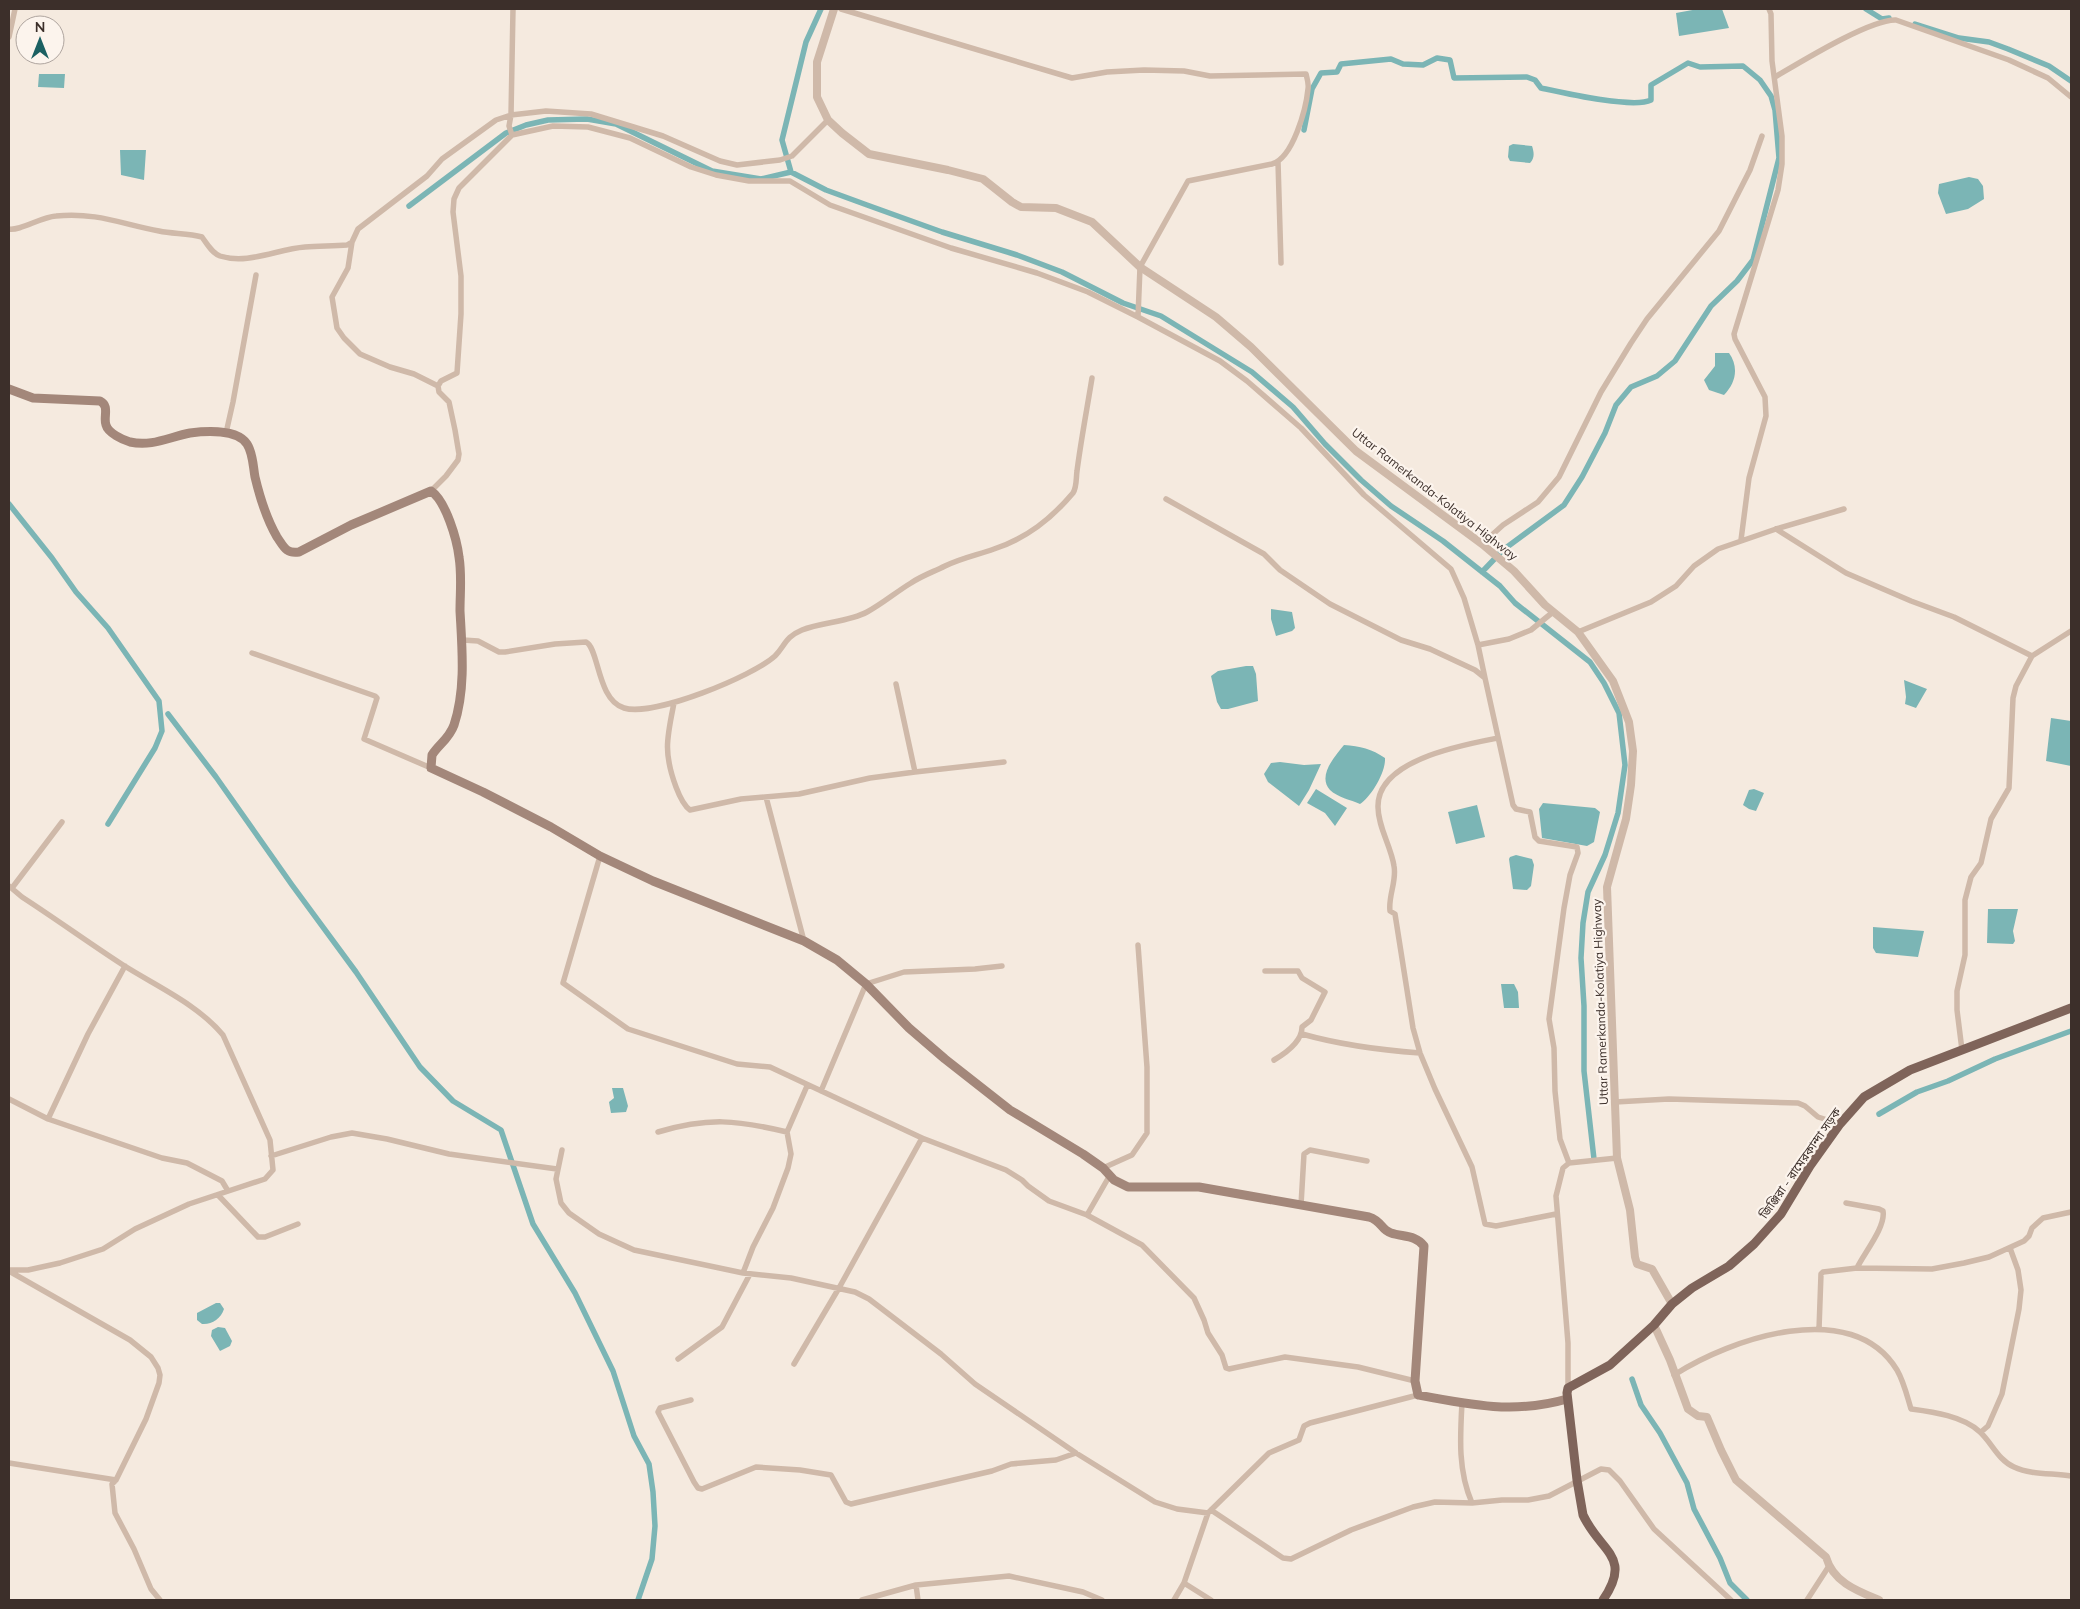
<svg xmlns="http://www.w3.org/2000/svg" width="2080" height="1609" font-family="Mulish,'Noto Sans Bengali',sans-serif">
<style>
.water{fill:#7bb5b5}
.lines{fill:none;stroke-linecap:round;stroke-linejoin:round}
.canal{stroke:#7bb5b5;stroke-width:5.5}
.minor{stroke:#cfb9a9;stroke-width:5.5}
.tertiary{stroke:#cfb9a9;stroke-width:8}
.secondary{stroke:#a3877a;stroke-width:9}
.primary{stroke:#7f645a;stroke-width:9}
.labels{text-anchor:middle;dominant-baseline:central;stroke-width:4.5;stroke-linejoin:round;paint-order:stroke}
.street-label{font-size:12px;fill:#3c2f2a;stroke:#fcf4ed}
</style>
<rect width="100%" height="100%" fill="#f5eadf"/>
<path class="water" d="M1698 9H1722L1729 28 1679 36 1676 13Z
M39 74H65L64 88 38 87Z
M1513 144 1532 146C1534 152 1535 158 1530 163L1510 161 1508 157 1509 146Z
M120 150H146L144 180 121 175Z
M1969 177 1978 179 1983 186 1984 199 1968 209 1946 214 1938 193 1939 184Z
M1715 353H1729C1739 367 1736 383 1724 395L1709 390 1704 380 1715 366Z
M1271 609 1292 612 1295 628 1292 631 1276 636 1271 619Z
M1246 666H1253L1256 674 1258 701 1228 709H1221L1217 702 1211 676 1218 671Z
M1904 680 1927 689 1916 708 1905 704 1906 697Z
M2051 718 2071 721V766L2046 761Z
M1344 745C1360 746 1372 749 1385 758 1386 772 1371 797 1360 804 1351 800 1337 797 1330 790 1317 776 1335 756 1344 745Z
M1280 762 1304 765 1321 764 1309 790 1299 806 1268 782 1264 774 1271 763Z
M1316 789 1347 808 1335 826 1325 813 1307 803Z
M1754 789 1764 793 1756 811 1749 809 1743 805 1749 790Z
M1543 803 1595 808 1600 812 1594 842 1587 846 1542 838 1539 809Z
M1477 805 1485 837 1456 844 1448 812Z
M1516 855 1532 859 1534 865 1531 886 1527 890 1513 889 1509 859 1510 857Z
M1988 909H2018L2013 931 2015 941 2013 944 1987 943Z
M1873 927 1924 931 1918 957 1876 953 1873 948Z
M1501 984H1514L1518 992 1519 1008H1504Z
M612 1088H623L628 1106 626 1112 611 1113 609 1102 614 1098Z
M216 1303H220L224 1309C221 1319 211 1325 202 1324L197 1320V1313Z
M218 1327 225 1328 232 1341 230 1346 220 1351 211 1336 212 1330Z"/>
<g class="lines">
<path class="canal" d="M1866 9 1882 19 1889 18
M1915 24 1959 38 1989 42 2008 49 2049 66 2071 81
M1304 130 1312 89 1321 73 1337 72 1341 64 1391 59 1403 64 1423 65 1437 58 1450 60 1454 78 1527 77 1535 80 1541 88C1564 93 1633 109 1651 100V85L1688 63 1700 67 1743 66 1760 80 1771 96 1775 110 1779 158 1753 260 1737 281 1711 306 1675 361 1657 376 1631 387 1616 405 1605 433 1582 477 1564 505 1503 550 1482 572
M791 172 782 140 806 42 821 9
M409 206 506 133 526 125 548 120 587 119 616 124 712 171 761 179 791 172 826 190 867 205 942 232 1017 255 1062 272 1123 303 1161 316 1252 372 1293 407 1325 444 1361 480 1391 506 1443 541 1500 586 1515 603 1590 662 1604 683 1619 713 1625 765 1618 813 1605 855 1588 892 1583 923 1581 958 1584 1006V1071L1594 1159
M9 504 52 558 76 592 108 628 159 701 162 731 155 748 108 824
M168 714 216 777 292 885 356 972 420 1067 453 1101 501 1130 533 1224 575 1293 613 1371 634 1436 649 1464 653 1492 655 1526 652 1559 638 1600
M1879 1114 1917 1092 1948 1081 1995 1059 2071 1031
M1632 1379 1641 1405 1660 1433 1687 1483 1694 1509 1720 1558 1730 1583 1747 1600"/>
<path class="minor" d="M841 9 1072 78 1107 72 1144 70 1184 71 1210 76 1306 74C1307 78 1309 84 1308 89 1306 109 1293 158 1272 164L1188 181 1140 267 1138 317 1220 361 1247 381 1301 428 1364 495 1451 569 1464 598 1478 645 1485 678
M9 37 15 9
M1775 77C1799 63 1870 19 1896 20L2009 60 2048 78 2071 97
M512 135 509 126 511 115 546 111 591 114 663 136 720 161 737 165 780 160 792 156 828 120
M1278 162 1281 263
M9 229C20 231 41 217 56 216 96 212 122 224 159 231 173 234 188 233 202 237 207 244 212 253 220 256 248 265 277 249 305 247 319 246 333 246 347 245L352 242 358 229 427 176 442 159 496 120 511 115 513 9
M352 242 348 268 332 297 337 328 344 338 360 354 390 367 414 374 438 386
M226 433 233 402 256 275
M431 491 446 476 458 460 459 454 455 430 449 402 439 392 438 386 441 381 457 373 461 314V276L453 212 454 199 459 188 512 135 553 126 588 127 630 138 691 167 716 175 749 181H790L830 205 951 248 1037 273 1088 292 1138 317
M1166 499 1264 554 1280 570 1330 604 1401 640 1430 649 1475 670 1485 678 1513 805 1516 809 1530 812 1535 837 1539 841 1577 847 1578 853 1570 875 1564 908 1549 1019 1554 1048 1555 1091 1560 1139 1569 1163
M1776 529 1846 573 1911 601 1954 617 2032 656
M1741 540 1749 478 1766 416 1765 397 1735 339 1734 334 1778 190 1782 164V136L1772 61 1771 14 1769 9
M1482 544 1503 525 1538 502 1559 477 1601 392 1631 343 1647 319 1719 231 1750 170 1762 136
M1578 632 1651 602 1676 586 1694 566 1718 549 1776 529 1844 509
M463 640 478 641 499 652H505L555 644 586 642C599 648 597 700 624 708 654 717 753 676 775 656 785 646 785 637 802 630 821 622 849 622 867 612 882 604 896 592 911 583 921 576 933 572 945 566 961 558 977 555 994 549 1027 538 1051 519 1073 493 1077 487 1076 477 1077 471 1081 440 1087 409 1092 378
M1478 645 1509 639 1531 630 1553 612
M252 653 375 696 377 698 364 739 431 768
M896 684 915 772
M674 703C667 738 663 752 676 787 679 795 683 805 690 810L741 799 799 794 870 778 915 772 1004 762
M1498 738C1462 745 1377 760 1378 807 1378 827 1391 846 1394 866 1397 881 1388 896 1390 911L1395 914 1413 1028 1420 1053 1435 1089 1472 1167 1485 1224 1496 1226 1556 1214
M766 797 804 941
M600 856 563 983 628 1029 737 1064 770 1067 922 1138 1006 1170 1022 1180 1028 1186 1049 1201 1087 1215 1110 1175
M9 886 22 897C56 919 89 943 123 965 158 987 197 1004 223 1035L270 1140 273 1170 265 1179 189 1204 135 1229 103 1249 60 1263 28 1270H9
M12 888 62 822
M1265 971H1298L1302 978 1325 992 1311 1020 1302 1027C1302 1042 1286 1053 1274 1060
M1302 1034C1341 1045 1379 1050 1420 1053
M1962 1050 1957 1010V991L1965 955V900L1971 877 1981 863 1991 819 2009 788 2013 698 2016 686 2032 656 2071 631
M821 1091 866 984 904 972 975 969 1002 966
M9 1099 48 1119 162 1158 187 1163 222 1181 228 1191
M1615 1102 1669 1099 1798 1103 1805 1106 1818 1117 1840 1124
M48 1119 88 1034 125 966
M658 1132C709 1117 736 1120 787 1132L807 1086
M562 1150 556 1179 561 1203 569 1213 599 1234 634 1250 743 1273 791 1278 855 1292 869 1299 941 1354 975 1384 1076 1453 1155 1502 1177 1509 1208 1513
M271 1156 331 1137 352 1133 387 1139 449 1154 557 1169
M1103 1168 1132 1155 1147 1133V1067L1138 945
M218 1195 258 1237H265L298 1224
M1846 1203 1879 1209 1883 1211C1886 1227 1864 1253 1857 1268
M1301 1205 1304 1154 1310 1150 1367 1161
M1087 1215 1142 1245 1194 1298 1204 1320 1208 1333 1222 1355 1226 1368 1229 1369 1285 1357 1358 1367 1415 1381
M9 1271 130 1340 151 1357 158 1368 160 1375 159 1383 146 1419 116 1480 112 1484 115 1513 134 1549 151 1589 160 1600
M743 1273 753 1247 773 1208 788 1168 791 1154 787 1132
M1819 1329 1821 1274 1823 1272 1857 1268 1932 1269 1964 1263 1989 1257 2024 1241 2029 1236 2032 1228 2043 1218 2071 1212
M678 1359 722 1327 750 1274
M794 1364 839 1288 922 1138
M1674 1375C1730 1339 1852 1296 1897 1370 1904 1382 1907 1396 1911 1409 1933 1412 1963 1416 1980 1432 1992 1443 1998 1460 2014 1467 2031 1475 2053 1473 2071 1476
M1568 1388V1343L1556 1196 1563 1168 1569 1163 1617 1158
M691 1400 660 1408 658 1412 694 1482 698 1488 702 1489 756 1467 800 1470 831 1475 846 1502 851 1504 992 1471 1011 1464 1056 1460 1076 1453
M1462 1403C1460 1438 1458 1471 1472 1503
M1981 1432 1988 1426 2002 1394 2019 1309 2021 1290 2018 1270 2010 1248
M9 1463 116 1480
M1211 1510 1283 1558 1291 1559 1351 1530 1413 1507 1435 1502 1472 1503 1502 1500H1528L1549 1496 1601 1469 1609 1470 1620 1481 1654 1529 1731 1600
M1184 1583 1211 1600
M916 1585 918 1600
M862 1600 916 1585 1009 1576 1083 1592 1102 1600
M1174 1600 1184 1583 1208 1513 1269 1453 1299 1440 1304 1426 1310 1423 1418 1395
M1807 1600 1829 1566"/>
<path class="tertiary" d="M834 9 817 62V97L828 120 842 133 869 154 948 170 983 179 1012 202 1021 207 1056 208 1092 222 1140 267 1216 317 1251 347 1356 451 1482 544 1514 571 1545 605 1578 632 1613 681 1629 722 1633 751 1631 785 1626 819 1607 887 1617 1158 1630 1210 1635 1257 1637 1264 1652 1269 1672 1304
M1654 1325 1670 1360 1688 1409 1698 1416 1707 1417 1721 1450 1736 1480 1826 1557C1833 1582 1857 1591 1879 1600"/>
<path class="secondary" d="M9 389 33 398 100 401C110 406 103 417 106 425 108 433 123 440 130 442 152 447 169 437 190 433 206 431 237 429 247 444 253 453 253 466 255 477 260 498 266 518 277 537 284 547 286 554 299 552L351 525 431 491C446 501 457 540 459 557 462 575 460 593 460 611 462 648 466 689 454 725 449 739 439 744 432 755L431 768 483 792 551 827 600 856 653 881 804 941 837 960 866 984 909 1028 945 1059 1010 1110 1083 1154 1103 1168 1114 1180 1128 1187H1199L1369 1217C1382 1221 1381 1230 1391 1233 1403 1237 1416 1235 1424 1246L1415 1381 1418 1395C1470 1405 1516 1414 1567 1399"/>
<path class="primary" d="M1603 1600C1633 1556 1600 1552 1583 1515L1577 1480 1567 1393 1568 1388 1610 1365 1654 1325 1672 1304 1692 1288 1729 1266 1754 1244 1781 1214 1810 1166 1840 1124 1864 1097 1910 1070 2071 1008"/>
</g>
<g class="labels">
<g class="street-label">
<text transform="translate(1435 494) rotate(38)">Uttar Ramerkanda-Kolatiya Highway</text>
<text transform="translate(1600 1002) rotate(-92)">Uttar Ramerkanda-Kolatiya Highway</text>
<text transform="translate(1800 1163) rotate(-55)">জিঞ্জিরা - রামেরকান্দা সড়ক</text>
</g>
</g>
<rect width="2080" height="1609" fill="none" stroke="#3c2f2a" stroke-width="20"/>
<g transform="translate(40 40)"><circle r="24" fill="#fcf4ed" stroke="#afa59f"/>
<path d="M0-4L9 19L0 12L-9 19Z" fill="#1b6062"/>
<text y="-8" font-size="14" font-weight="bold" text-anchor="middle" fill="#3c2f2a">N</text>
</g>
</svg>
